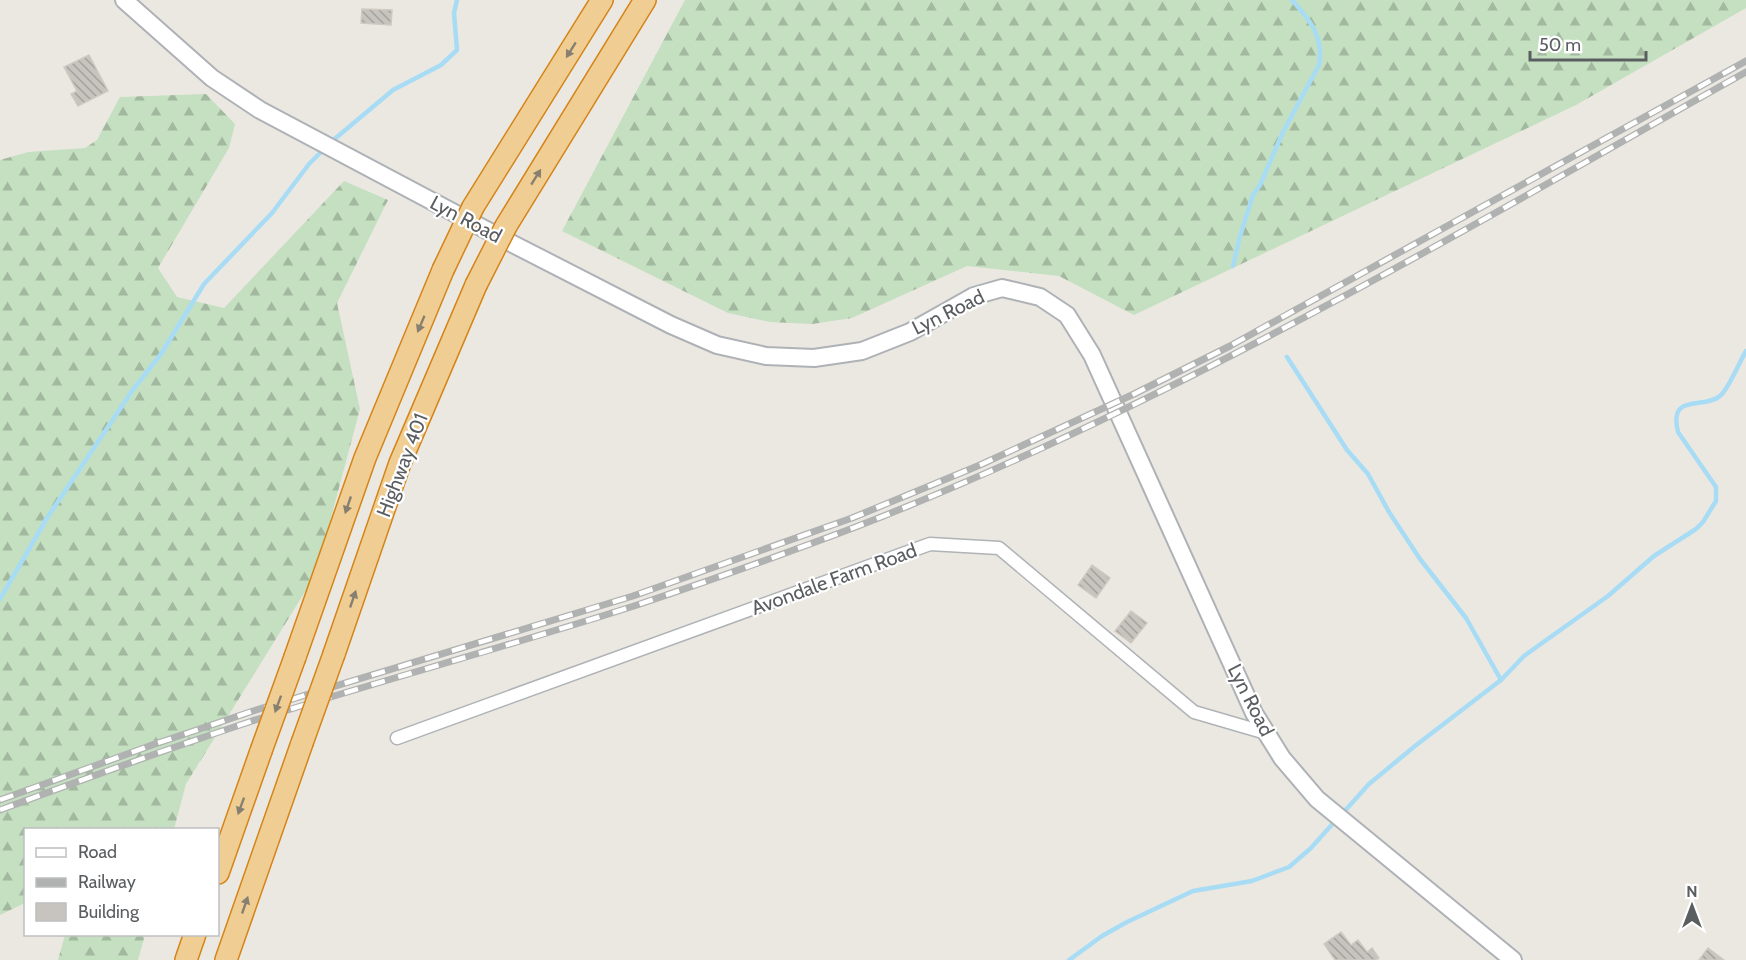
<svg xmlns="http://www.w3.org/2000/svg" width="1746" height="960" font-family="Cabin,sans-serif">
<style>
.forest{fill:url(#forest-firs)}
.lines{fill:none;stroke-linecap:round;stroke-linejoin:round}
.stream{stroke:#a8dcf5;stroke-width:4.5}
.building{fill:url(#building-back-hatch);stroke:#cfc9c1;stroke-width:1.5}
.minor-casing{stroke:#afb3b6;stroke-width:15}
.secondary-casing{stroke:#aeb2b6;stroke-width:20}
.motorway-casing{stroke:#d48419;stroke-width:24}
.minor{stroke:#fff;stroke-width:12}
.secondary{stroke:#fff;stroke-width:16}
.motorway{stroke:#f0ce93;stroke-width:21}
.rail-casing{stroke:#b0b1b1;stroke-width:7}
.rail{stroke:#fff;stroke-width:4.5;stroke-dasharray:14;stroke-linecap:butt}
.motorway-bridge-casing{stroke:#d48419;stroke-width:24;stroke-linecap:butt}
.motorway-bridge{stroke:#f0ce93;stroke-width:21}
.oneway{fill:#878070}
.labels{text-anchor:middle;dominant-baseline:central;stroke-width:4.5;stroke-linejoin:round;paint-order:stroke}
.street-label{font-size:20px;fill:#5a5e61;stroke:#fff}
</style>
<defs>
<pattern id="forest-firs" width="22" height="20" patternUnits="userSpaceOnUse" patternTransform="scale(1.5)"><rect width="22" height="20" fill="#c4e0c0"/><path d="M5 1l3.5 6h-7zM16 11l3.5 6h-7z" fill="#a2b99f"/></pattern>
<pattern id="building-back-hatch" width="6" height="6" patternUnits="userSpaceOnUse" patternTransform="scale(1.5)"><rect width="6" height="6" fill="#c7c3be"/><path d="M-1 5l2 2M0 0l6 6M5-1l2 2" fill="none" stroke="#a5a29e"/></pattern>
</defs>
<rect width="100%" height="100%" fill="#ebe8e2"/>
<path class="forest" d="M685 0H1746V8L1576 105 1134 315 1059 276 967 266 852 318 812 324 770 322 728 313 562 231Z
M206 94 235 124 229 148 158 268 177 297 224 308 344 181 388 200 337 303 360 409 316 574 186 784 174 829 26 830 25 903 0 915V160L28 152 85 148 97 140 120 97Z
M65 935V934L145 935 138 960H58Z"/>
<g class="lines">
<path class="stream" d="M331 142 393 90 441 65 457 50 454 13 457 0
M1233 266 1240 236 1253 195 1260 185 1283 132 1319 65C1324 37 1310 20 1292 0
M1287 357 1347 450 1368 474 1389 512 1420 559 1466 618 1501 680
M0 599 47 518 132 391 161 354 204 284 272 213 309 164 325 148
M1342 814 1369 784 1415 746 1501 680 1524 656 1608 596 1654 556 1696 529 1703 522 1716 501V487L1678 432C1668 392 1704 410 1720 396 1728 390 1740 361 1746 351
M1069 960 1102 936 1127 922 1193 891 1252 881 1289 867 1311 848 1336 820"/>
</g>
<path class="building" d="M362 9 392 10 391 25 361 23Z
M89 55 108 91 78 106 71 94 77 91 64 67Z
M1092 565 1110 578 1096 598 1078 585Z
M1131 611 1147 623 1131 643 1115 631Z
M1341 932 1351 945 1358 940 1367 952 1372 948 1379 958 1376 960H1335L1324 944Z
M1708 948 1724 960H1699Z"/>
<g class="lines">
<defs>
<path id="minor" d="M397 738 930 544 999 548 1194 712 1266 733"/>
<path id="secondary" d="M124 0 212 78 260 110 507 241 671 325 717 345 766 356 814 358 862 351 910 332 974 296 1002 288 1040 297 1067 315 1092 355 1254 713 1282 758 1317 799 1513 960"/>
<path id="motorway" d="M473 207 602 0
M506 226 645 0
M334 654 400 463 476 285
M295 657 365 458 443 270
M218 873 261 751
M186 960 195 934
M226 960 302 743"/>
</defs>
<use href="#minor" class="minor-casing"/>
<use href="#secondary" class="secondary-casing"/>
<use href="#motorway" class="motorway-casing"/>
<use href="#minor" class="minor"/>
<use href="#secondary" class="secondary"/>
<use href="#motorway" class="motorway"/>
<defs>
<path id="rail" d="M0 800 155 744 253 711 633 596 852 518 980 465 1134 394 1230 346 1746 61
M0 810C84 779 167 749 252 721 380 681 509 646 637 605 709 581 781 555 853 528 1166 407 1454 235 1746 72"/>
</defs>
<use href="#rail" class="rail-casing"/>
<use href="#rail" class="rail"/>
<defs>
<path id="motorway-bridge" d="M443 270 473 207
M476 285 506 226
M302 743 334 654
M261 751 295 657"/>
</defs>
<use href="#motorway-bridge" class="motorway-bridge-casing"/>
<use href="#motorway-bridge" class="motorway-bridge"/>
</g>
<defs><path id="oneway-solid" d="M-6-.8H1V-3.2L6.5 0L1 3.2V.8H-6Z" transform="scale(1.5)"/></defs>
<g class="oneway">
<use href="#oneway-solid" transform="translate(571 50) rotate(122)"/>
<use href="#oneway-solid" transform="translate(536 177) rotate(-58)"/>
<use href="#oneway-solid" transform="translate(421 324) rotate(113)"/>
<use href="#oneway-solid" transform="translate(348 505) rotate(109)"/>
<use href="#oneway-solid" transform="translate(353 599) rotate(-71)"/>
<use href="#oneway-solid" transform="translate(278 704) rotate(110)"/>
<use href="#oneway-solid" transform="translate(241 806) rotate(110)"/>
<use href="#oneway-solid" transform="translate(245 905) rotate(-71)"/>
</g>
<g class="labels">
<g class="street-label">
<text transform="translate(466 219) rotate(28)">Lyn Road</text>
<text transform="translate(948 312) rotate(-26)">Lyn Road</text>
<text transform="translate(402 465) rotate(-69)">Highway 401</text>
<text transform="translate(834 579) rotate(-20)">Avondale Farm Road</text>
<text transform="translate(1251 700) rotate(63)">Lyn Road</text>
</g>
</g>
<rect x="24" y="828" width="195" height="108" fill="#ffffff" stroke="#bdbfc0" stroke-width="1.5"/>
<rect x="36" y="848" width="30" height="9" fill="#ffffff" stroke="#bdbfc0" stroke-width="1.5"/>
<text x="78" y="858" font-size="18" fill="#5a5e61">Road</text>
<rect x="36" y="878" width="30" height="9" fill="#b0b1b1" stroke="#bdbfc0" stroke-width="1.5"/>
<text x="78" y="888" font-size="18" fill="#5a5e61">Railway</text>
<rect x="36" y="903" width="30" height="18" fill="#c7c3be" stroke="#bdbfc0" stroke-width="1.5"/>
<text x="78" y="918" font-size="18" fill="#5a5e61">Building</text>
<g transform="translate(1692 906)" stroke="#ffffff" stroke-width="4.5" paint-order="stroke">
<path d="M0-4.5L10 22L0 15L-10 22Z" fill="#5a5e61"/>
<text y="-9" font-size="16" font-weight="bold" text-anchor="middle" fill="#5a5e61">N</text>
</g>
<path d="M1530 51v9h116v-9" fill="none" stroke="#5a5e61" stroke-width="3"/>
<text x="1539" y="51" font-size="18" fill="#5a5e61" stroke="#ffffff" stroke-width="4.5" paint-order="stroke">50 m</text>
</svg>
